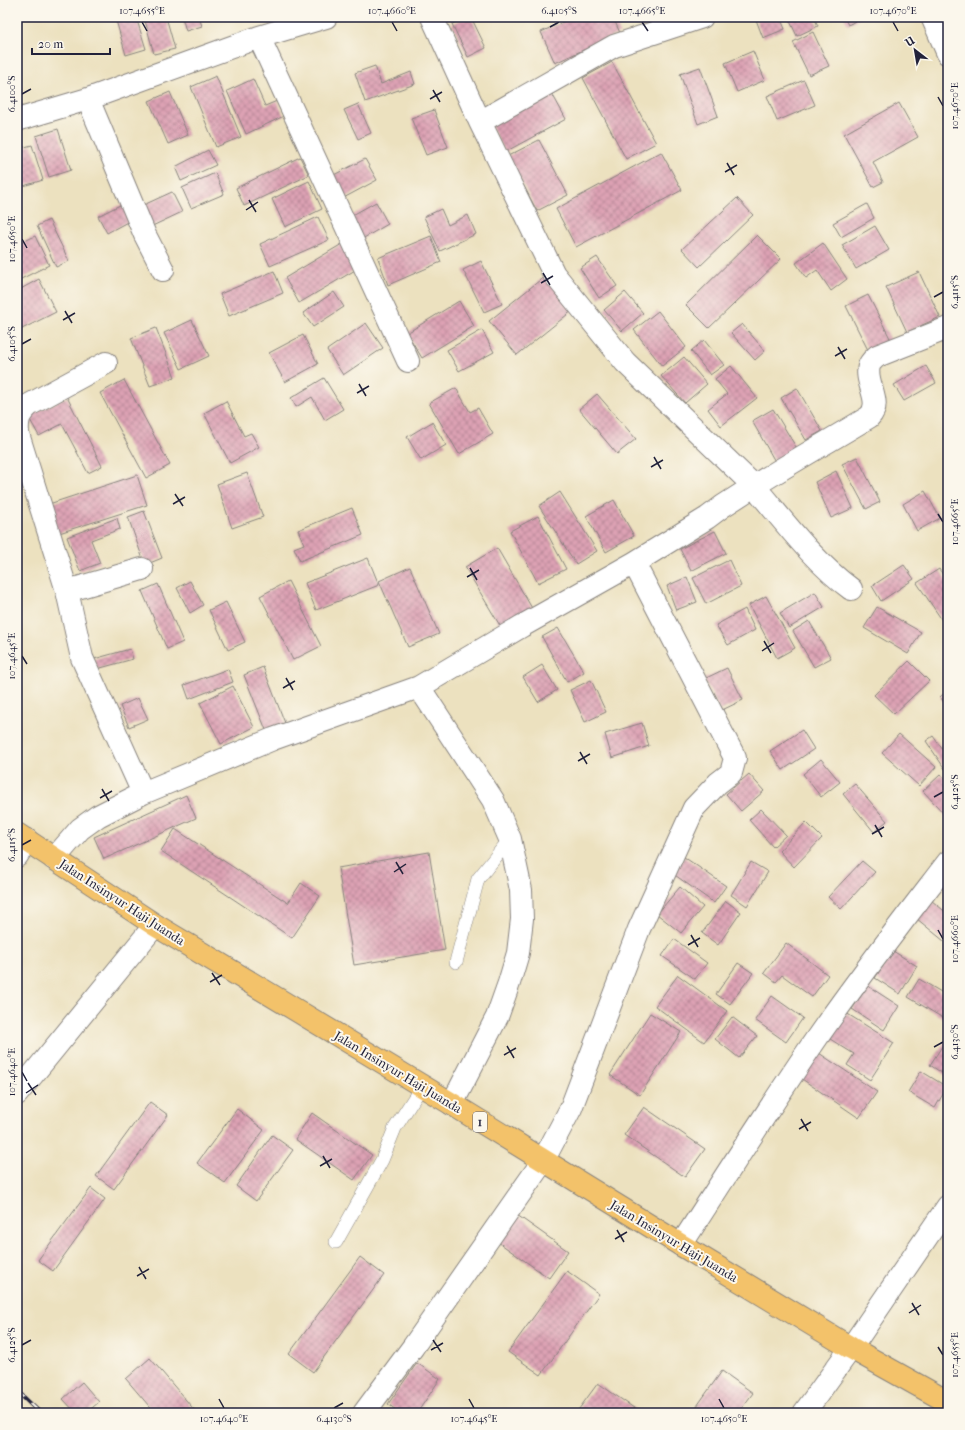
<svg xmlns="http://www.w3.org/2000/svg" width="965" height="1430" font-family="'IM FELL French Canon',serif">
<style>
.building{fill:url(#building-cross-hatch)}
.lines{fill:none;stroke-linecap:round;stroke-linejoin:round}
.service-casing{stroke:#87827d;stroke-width:14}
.minor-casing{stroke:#87827d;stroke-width:24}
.trunk-casing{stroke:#87827d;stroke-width:24}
.service{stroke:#fff;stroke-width:13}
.minor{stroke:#fff;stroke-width:22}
.trunk{stroke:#f3c26a;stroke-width:22}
.rail-casing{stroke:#22223b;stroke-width:4.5}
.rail{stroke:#fbf7ec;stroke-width:3;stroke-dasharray:9;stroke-linecap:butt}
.ticks{fill:none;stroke:#22223b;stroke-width:1.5}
.labels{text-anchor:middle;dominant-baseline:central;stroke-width:4;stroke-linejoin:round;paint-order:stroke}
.shield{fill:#fbf7ec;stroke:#636270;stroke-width:1}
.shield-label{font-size:12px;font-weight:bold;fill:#22223b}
.street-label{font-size:13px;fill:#22223b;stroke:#fbf7ec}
.neatline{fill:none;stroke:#22223b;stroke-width:1.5}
.ticks-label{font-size:10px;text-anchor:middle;fill:#22223b}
</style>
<defs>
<pattern id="building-cross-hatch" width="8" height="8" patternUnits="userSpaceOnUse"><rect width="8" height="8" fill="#dda2b4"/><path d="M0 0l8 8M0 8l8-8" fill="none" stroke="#b38494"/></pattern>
</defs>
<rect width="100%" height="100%" fill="#fbf7ec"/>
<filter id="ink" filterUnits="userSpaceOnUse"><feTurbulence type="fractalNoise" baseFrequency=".025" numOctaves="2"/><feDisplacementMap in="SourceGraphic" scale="8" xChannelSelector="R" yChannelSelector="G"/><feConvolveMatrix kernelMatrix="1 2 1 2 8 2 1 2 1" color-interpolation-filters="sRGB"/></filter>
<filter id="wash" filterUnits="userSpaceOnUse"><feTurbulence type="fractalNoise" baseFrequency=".012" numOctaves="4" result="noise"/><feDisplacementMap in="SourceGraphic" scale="16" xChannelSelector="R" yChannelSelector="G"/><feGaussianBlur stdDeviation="0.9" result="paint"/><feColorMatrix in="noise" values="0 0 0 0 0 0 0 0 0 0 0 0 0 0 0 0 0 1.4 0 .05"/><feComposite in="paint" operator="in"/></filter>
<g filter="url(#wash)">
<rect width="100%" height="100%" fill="#ece1bf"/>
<g id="blocks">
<path class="building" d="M115 17H136L146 49 126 55Z
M144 17H166L175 49 154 54Z
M182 17H199L202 26 186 31Z
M467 17H471L486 48 468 57 452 24Z
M574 17H613L620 33 555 63 541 32Z
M755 17H780L785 29 763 38Z
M788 17H814L818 26 797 36Z
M844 17H860L861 18 848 25Z
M813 32 829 66 809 75 793 42Z
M753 51 765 80 737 92 725 63Z
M612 62 656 143 626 159 583 78Z
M375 66 381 84 411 72 415 84 365 102 355 73Z
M700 67 718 116 698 124 680 74Z
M216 76 241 137 216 147 191 87Z
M253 79 265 106 277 101 284 116 246 134 227 91Z
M804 80 815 105 777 121 767 96Z
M550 90 566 119 505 152 489 122Z
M170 92 188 135 168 144 149 101Z
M899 103 918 137 873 162 883 182 873 187 844 134Z
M358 104 371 133 358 139 344 110Z
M434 110 448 147 426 155 411 118Z
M58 129 71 170 49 177 36 136Z
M539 140 568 195 537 211 508 156Z
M32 145 43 180 17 188V149Z
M208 150 216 165 181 181 175 167Z
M661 152 682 190 576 247 556 209Z
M300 157 309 175 244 206 236 188Z
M365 159 377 180 338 201 326 179Z
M215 173 224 194 191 208 182 188Z
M309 181 322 209 285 227 272 199Z
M172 192 182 212 146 229 137 208Z
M737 198 753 215 699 267 682 249Z
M376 202 388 224 362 239 349 217Z
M124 203 133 219 107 233 98 216Z
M867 204 874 218 841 237 833 223Z
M441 209 448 225 468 215 476 234 440 251 424 217Z
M318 217 329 240 270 266 260 244Z
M49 220 69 261 56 267 37 226Z
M875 226 889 250 856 269 842 245Z
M757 235 781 259 709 328 686 305Z
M35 236 49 265 17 281V245Z
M431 236 441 262 388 285 378 258Z
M823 243 847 279 831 291 817 270 806 278 796 263Z
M342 244 357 269 299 303 285 278Z
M597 257 617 286 599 298 580 268Z
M481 261 502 304 484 312 463 270Z
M274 271 283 293 229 316 220 294Z
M550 272 578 306 517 355 489 321Z
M919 272 940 317 907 332 886 287Z
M39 279 56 312 20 330 17 323V291Z
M334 292 344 307 313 327 303 313Z
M625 292 643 313 622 331 604 310Z
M868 295 893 344 871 356 846 306Z
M459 301 474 326 422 358 407 333Z
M658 311 686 347 662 366 634 330Z
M192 320 209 356 181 369 164 333Z
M366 323 383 348 343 375 327 350Z
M742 324 765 351 755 360 731 333Z
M156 328 175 377 150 386 131 338Z
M482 330 494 352 459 371 447 350Z
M303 335 318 364 285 382 269 353Z
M704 340 724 365 710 375 691 351Z
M684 357 707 384 685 403 661 376Z
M731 366 757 398 721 426 708 409 727 394 715 379Z
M926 366 936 383 904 401 894 385Z
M324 378 343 409 325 420 312 397 296 407 291 398Z
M124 380 170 465 146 478 100 393Z
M456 388 470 412 478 408 493 434 459 454 429 403Z
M797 388 822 431 806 440 781 398Z
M597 394 636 439 617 454 579 409Z
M67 397 102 466 88 473 62 424 39 436 28 416Z
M226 401 244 436 251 433 259 447 230 463 204 413Z
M773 409 799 452 777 465 752 421Z
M432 422 446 445 421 460 407 437Z
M857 457 880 502 866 509 842 464Z
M836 471 853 508 831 518 815 482Z
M247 473 263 517 232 528 217 484Z
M137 475 147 505 56 534 46 505Z
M925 491 940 518 917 531 903 504Z
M560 492 597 551 576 564 539 506Z
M614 500 634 536 606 552 586 516Z
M352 508 363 535 300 561 294 548 304 544 298 530Z
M144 511 162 558 145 565 128 517Z
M538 516 566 569 538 583 510 531Z
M117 518 120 529 91 540 100 563 80 571 67 537Z
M715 531 726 553 691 571 680 549Z
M497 548 533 610 502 629 465 567Z
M368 558 379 585 316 610 305 583Z
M729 560 741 586 706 604 693 578Z
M904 565 914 579 881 601 872 586Z
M410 567 439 634 408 647 379 581Z
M939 569 948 582V629L917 583Z
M687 577 697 602 676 610 667 586Z
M190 581 203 605 190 613 177 588Z
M288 581 321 646 293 660 260 596Z
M158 584 183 642 167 649 142 591Z
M815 592 824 607 789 628 780 613Z
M766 596 795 648 777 658 749 605Z
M226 602 245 642 228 650 209 610Z
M877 607 921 632 908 654 864 628Z
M745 609 755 630 728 645 716 625Z
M809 621 831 658 814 667 793 631Z
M558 628 584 672 567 682 542 637Z
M130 649 133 659 97 669 94 659Z
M909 661 929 681 894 714 874 695Z
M542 665 557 690 538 702 523 677Z
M263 667 285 723 266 730 244 675Z
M727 668 743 700 720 711 704 679Z
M228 669 233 682 189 699 184 685Z
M591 680 606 712 585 722 570 690Z
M233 686 254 727 221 744 200 703Z
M948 690V707L940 697Z
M138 698 148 719 129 727 120 706Z
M642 723 649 746 612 758 605 734Z
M802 730 814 749 783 770 770 751Z
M899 734 936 767 919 786 882 753Z
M933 736 948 757V767L945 769 926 741Z
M821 759 840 782 821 797 803 774Z
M749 774 764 791 741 811 726 794Z
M941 774 948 782V816L947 817 923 791Z
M855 784 887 821 874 832 843 794Z
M186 795 196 818 104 859 94 837Z
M761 809 786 835 773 847 749 820Z
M806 822 822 838 794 867 779 851Z
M175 829 288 903 301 883 320 896 292 938 161 851Z
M429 852 445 950 354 965 338 868Z
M684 857 726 886 714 903 672 873Z
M862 861 875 872 841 909 828 897Z
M751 862 768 872 747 906 731 895Z
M680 887 703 907 681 933 657 914Z
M926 896 948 914V936L944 941 911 914Z
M726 901 741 912 718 945 702 933Z
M674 939 707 963 695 979 662 956Z
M786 943 828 975 812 997 782 975 776 982 764 973Z
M893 951 917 966 900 994 875 978Z
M738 963 753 973 730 1004 716 994Z
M678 975 727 1011 704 1042 655 1006Z
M919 979 948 996V1021L908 997Z
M868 986 899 1006 884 1030 852 1009Z
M772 996 803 1018 786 1042 755 1020Z
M650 1013 681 1032 640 1095 610 1075Z
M846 1013 894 1043 870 1080 847 1065 854 1054 830 1039Z
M732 1017 757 1036 739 1058 715 1039Z
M948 1037V1077L930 1065Z
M816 1051 877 1092 859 1118 799 1077Z
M921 1071 947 1087 935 1108 908 1092Z
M150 1102 168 1115 114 1189 96 1176Z
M644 1107 705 1149 685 1177 624 1135Z
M237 1109 264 1130 225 1183 197 1163Z
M312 1113 372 1155 354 1180 295 1139Z
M272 1135 293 1150 256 1201 236 1186Z
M91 1188 105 1199 53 1271 38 1260Z
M517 1215 568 1251 549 1278 498 1242Z
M360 1257 384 1275 313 1372 289 1354Z
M567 1271 599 1294 541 1375 508 1352Z
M150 1358 197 1413H155L126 1379Z
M417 1363 440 1379 417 1413H400L388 1404Z
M722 1371 753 1393 738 1413H692Z
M82 1382 99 1402 86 1413H76L63 1399Z
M598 1383 641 1413H576Z"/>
</g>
</g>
<g filter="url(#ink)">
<use href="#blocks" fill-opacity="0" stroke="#87827d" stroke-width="1"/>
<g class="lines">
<defs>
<path id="service" d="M456 962 478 879 510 839
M336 1242 382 1160 395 1128 422 1086"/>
<path id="minor" d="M932 17 948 54
M259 37 408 361
M88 99 145 235 163 270
M17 120 88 99 259 37 326 17
M480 122 614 46 702 17
M106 363 29 405C19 415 17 418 18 434L67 591 82 658 143 793
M851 589C813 561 784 521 754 486 792 462 831 440 869 417 884 402 864 383 869 366 870 362 874 359 877 356L948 328
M67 591 142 569
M419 687 493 800 510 839 521 890 522 919 518 953 509 983 497 1017 452 1104
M17 856 27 840
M54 859 80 829 98 816 143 793 273 739 419 687 522 626 634 563 707 518 723 506 754 486 625 362 554 274 480 122 432 17
M17 1094 155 925
M681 1245C724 1178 767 1111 812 1045 855 982 902 922 948 862
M364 1413 413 1347 543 1161 571 1108 639 929 694 808 718 783 731 773 735 758 634 563
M804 1413 851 1348 948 1206"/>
<path id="trunk" d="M17 834 155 925 452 1104 681 1245 851 1348 948 1402"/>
</defs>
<use href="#service" class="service-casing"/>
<use href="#minor" class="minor-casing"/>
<use href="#trunk" class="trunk-casing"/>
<use href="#service" class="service"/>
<use href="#minor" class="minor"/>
<use href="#trunk" class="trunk"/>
<defs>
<path id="rail" d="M17 1391 40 1413"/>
</defs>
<use href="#rail" class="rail-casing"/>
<use href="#rail" class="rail"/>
</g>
</g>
<path class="ticks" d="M142 22 147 31M392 22 397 31M642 22 648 31M893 22 898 31M550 27 559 22M433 90 440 102M22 94 31 89M938 97 943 106M430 99 442 92M727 163 734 175M725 172 737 165M249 200 256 212M246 210 258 202M22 239 27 248M543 273 550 285M541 283 553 276M934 297 943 292M65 311 72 323M63 320 75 313M22 344 31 339M838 347 845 359M835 356 847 349M359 384 366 396M357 393 369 386M654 457 661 469M651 467 663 460M175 494 183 506M173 504 185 497M938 514 943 522M470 568 477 580M467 577 479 570M764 641 771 653M762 651 774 643M22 656 27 664M286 678 293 690M283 688 295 681M580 752 587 764M578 761 590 754M102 789 109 801M934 797 943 792M100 798 112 791M875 825 882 837M872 834 884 827M22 845 31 840M396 862 403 874M394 872 406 864M938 930 943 939M691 935 698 947M688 945 700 938M212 973 220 985M210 982 222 975M507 1046 514 1058M934 1047 943 1042M504 1055 516 1048M22 1072 27 1081M28 1083 36 1095M26 1093 38 1085M801 1119 808 1131M799 1129 811 1122M323 1156 330 1168M320 1166 332 1159M617 1230 624 1242M615 1239 627 1232M139 1267 146 1279M137 1276 149 1269M912 1303 919 1315M909 1313 921 1305M433 1340 441 1352M22 1345 31 1340M938 1347 943 1355M431 1350 443 1343M219 1399 224 1408M469 1399 474 1408M719 1399 724 1408M334 1408 343 1403"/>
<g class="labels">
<rect class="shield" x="473" y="1112" width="14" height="20" rx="3"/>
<g class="shield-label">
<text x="480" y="1122">1</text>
</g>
<g class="street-label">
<text transform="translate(122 902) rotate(33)">Jalan Insinyur Haji Juanda</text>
<text transform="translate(398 1072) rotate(31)">Jalan Insinyur Haji Juanda</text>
<text transform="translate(674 1241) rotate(31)">Jalan Insinyur Haji Juanda</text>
</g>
</g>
<rect width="965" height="1430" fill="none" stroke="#fbf7ec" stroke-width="44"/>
<g transform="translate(915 50) rotate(329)" stroke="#fbf7ec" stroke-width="3" paint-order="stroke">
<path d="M0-3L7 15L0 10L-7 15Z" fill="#22223b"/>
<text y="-6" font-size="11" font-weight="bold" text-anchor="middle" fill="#22223b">U</text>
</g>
<path d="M32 48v6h78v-6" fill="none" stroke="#22223b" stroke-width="2"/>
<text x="38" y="48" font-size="12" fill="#22223b" stroke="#fbf7ec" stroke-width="3" paint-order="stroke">20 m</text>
<rect x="22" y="22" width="921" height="1386" class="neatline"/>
<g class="ticks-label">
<text x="142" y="14">107.4655°E</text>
<text x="392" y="14">107.4660°E</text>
<text x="559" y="14">6.4105°S</text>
<text x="642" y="14">107.4665°E</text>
<text x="893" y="14">107.4670°E</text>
<text transform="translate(11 94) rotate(-90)" y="4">6.4100°S</text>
<text transform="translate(954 106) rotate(-90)" y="4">107.4670°E</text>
<text transform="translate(11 239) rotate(-90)" y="4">107.4650°E</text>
<text transform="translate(954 292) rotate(-90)" y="4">6.4115°S</text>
<text transform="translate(11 344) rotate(-90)" y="4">6.4105°S</text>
<text transform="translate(954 522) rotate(-90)" y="4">107.4665°E</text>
<text transform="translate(11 656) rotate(-90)" y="4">107.4645°E</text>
<text transform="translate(954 792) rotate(-90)" y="4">6.4125°S</text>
<text transform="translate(11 845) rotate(-90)" y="4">6.4115°S</text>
<text transform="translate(954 939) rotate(-90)" y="4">107.4660°E</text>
<text transform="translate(954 1042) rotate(-90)" y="4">6.4130°S</text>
<text transform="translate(11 1072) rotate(-90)" y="4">107.4640°E</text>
<text transform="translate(11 1345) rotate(-90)" y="4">6.4125°S</text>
<text transform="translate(954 1355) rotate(-90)" y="4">107.4655°E</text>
<text x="224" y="1422">107.4640°E</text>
<text x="334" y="1422">6.4130°S</text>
<text x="474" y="1422">107.4645°E</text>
<text x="724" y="1422">107.4650°E</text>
</g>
</svg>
